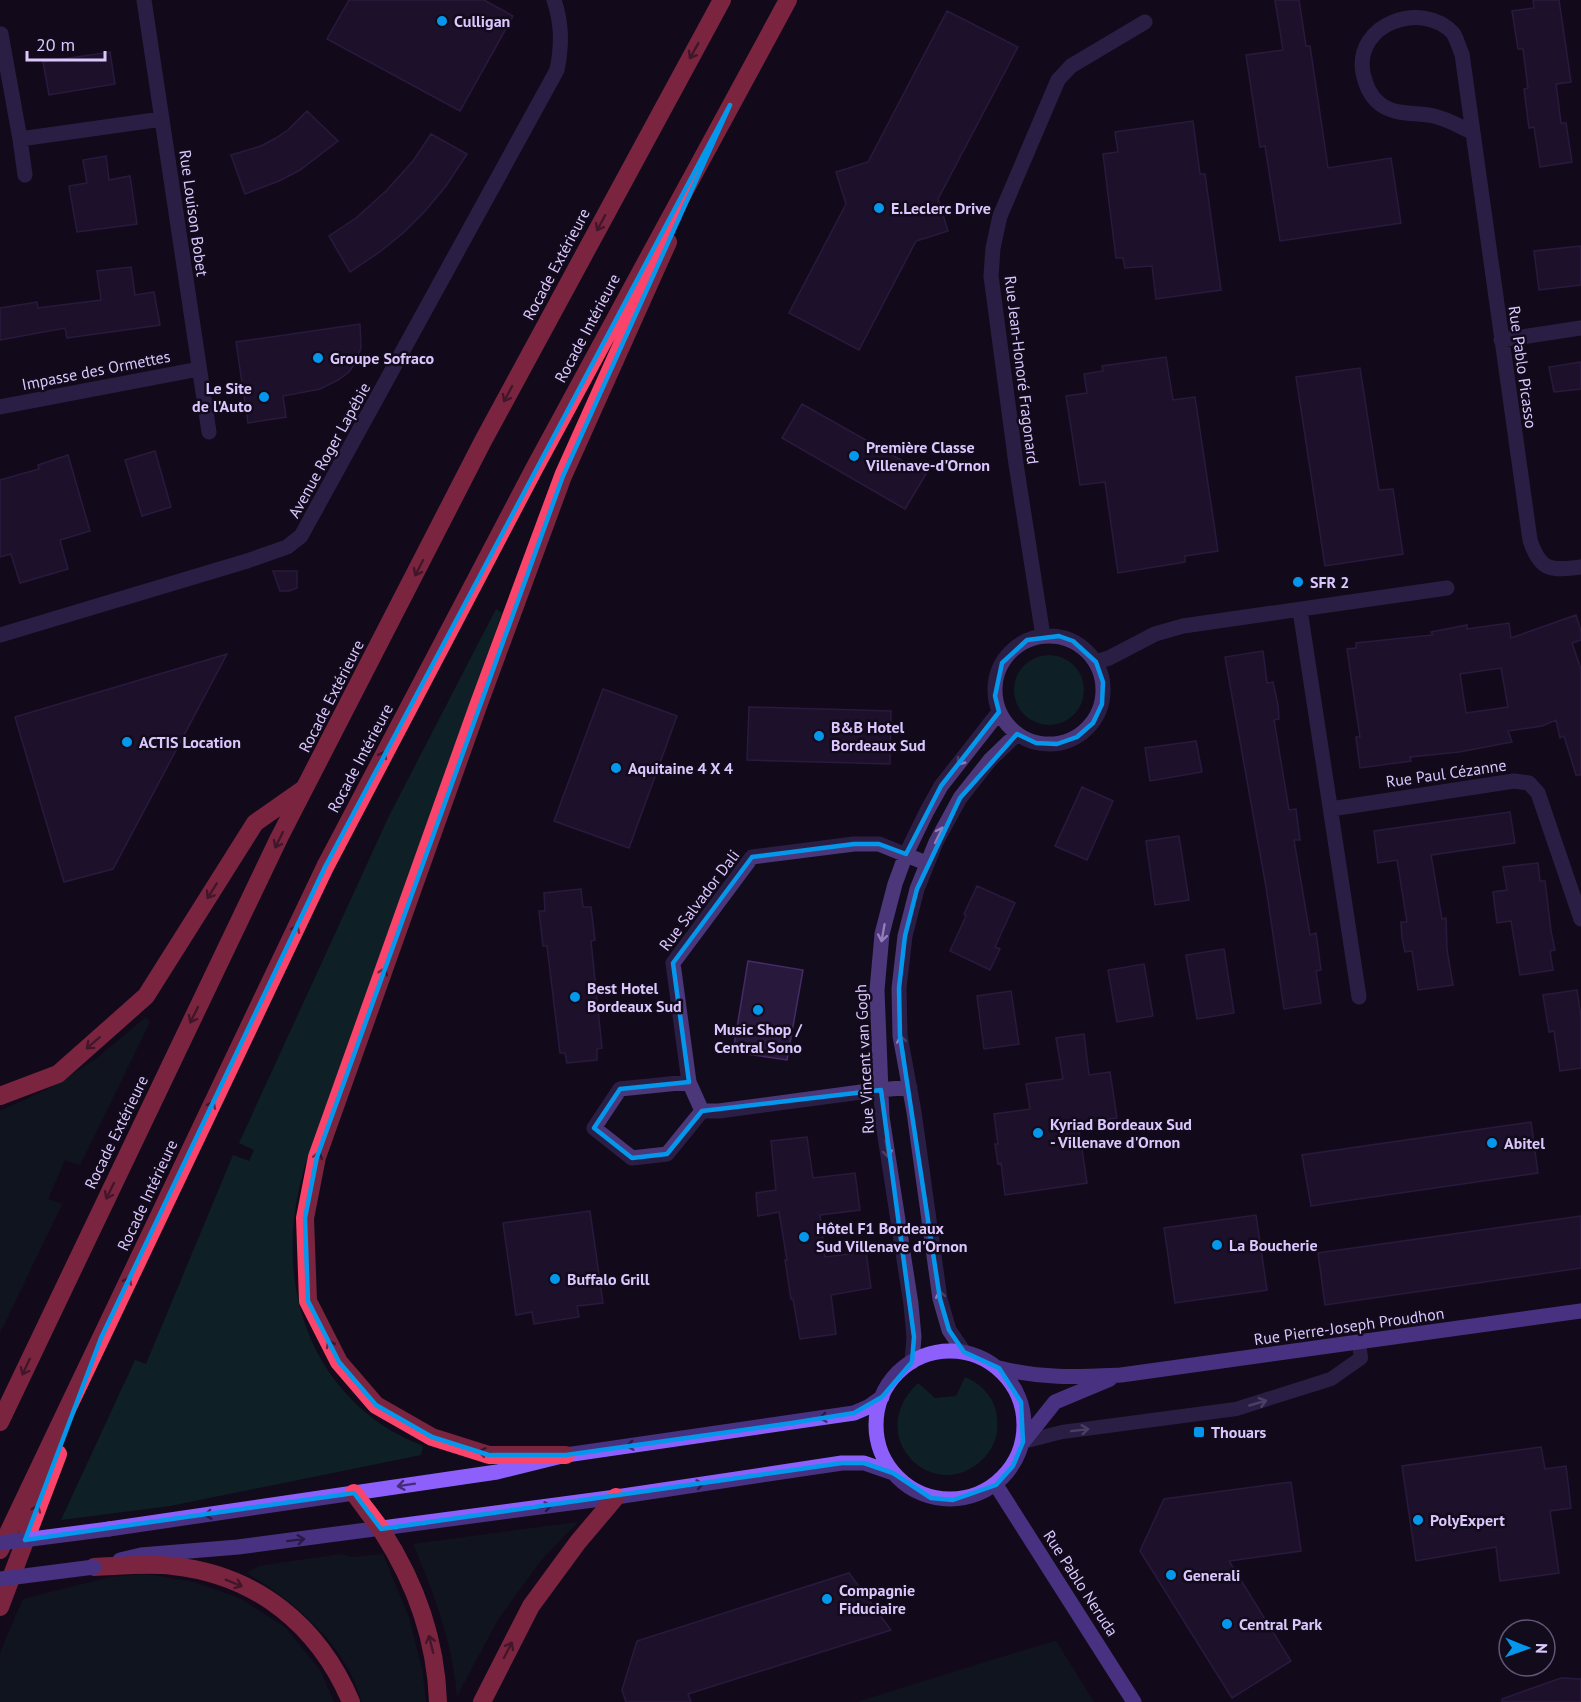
<svg xmlns="http://www.w3.org/2000/svg" width="1581" height="1702" font-family="'PT Sans',sans-serif">
<style>
.green{fill:#0e2025}
.building{fill:#28183c;stroke:#462a67;stroke-width:1.5;fill-rule:evenodd}
.lines{fill:none;stroke-linecap:round;stroke-linejoin:round}
.lane{stroke:#4b3779;stroke-width:14}
.street{stroke:#4b3779;stroke-width:15}
.secondary{stroke:#8d60fc;stroke-width:15}
.highway{stroke:#fb446b;stroke-width:18}
.secondary-bridge{stroke:#8d60fc;stroke-width:15}
.oneway{stroke:#7b253f}
.oneway2{stroke:#937ebc}
.oneway3{stroke:#432d75}
.marked{fill:none;stroke:#0597eb;stroke-width:4.5;stroke-linejoin:round}
.poi-dot{fill:#0597eb;stroke:#120b1b;stroke-width:2}
.labels{text-anchor:middle;dominant-baseline:central;stroke-width:5;stroke-linejoin:round;paint-order:stroke}
.poi-label{font-size:16px;font-weight:bold;fill:#dbc6fe;stroke:#120b1b;text-anchor:start}
.street-label{font-size:16px;fill:#dbc6fe;stroke:#120b1b}
</style>
<rect width="100%" height="100%" fill="#120b1b"/>
<path class="green" d="M496 609 502 613 305 1165C300 1183 296 1201 294 1219 285 1304 316 1384 390 1430 400 1436 412 1441 423 1446L421 1455 170 1506 61 1520 135 1360 146 1364 233 1155 249 1161 254 1150 239 1143 389 816Z
M1014 690a35 35 0 1 1 70 0a35 35 0 1 1-70 0Z
M146 1017 150 1022 80 1165 65 1160 48 1199 62 1204 0 1333V1111L48 1089 96 1059Z
M965 1377C982 1384 996 1399 997 1418 999 1434 994 1449 982 1460 933 1506 862 1436 918 1383L935 1398 956 1396Z
M578 1522 542 1559 497 1621 457 1696C453 1643 434 1593 413 1544Z
M341 1554 352 1557 383 1554 409 1618 422 1669 426 1702H362C358 1692 355 1681 350 1672 327 1629 288 1598 247 1573L259 1566Z
M145 1574 194 1582 239 1598 285 1627 320 1670 334 1702H0V1653L23 1599 111 1577Z
M1056 1641 1094 1702H857L1031 1648Z"/>
<path class="building" d="M349 0H484L513 16 460 111 327 39Z
M1275 0H1299L1306 46H1310L1328 168 1391 158 1401 223 1280 241 1265 146 1260 147 1246 55 1283 50Z
M1533 0H1559L1571 82 1556 84 1561 123H1566L1572 162 1540 167 1534 127 1529 128 1524 89 1528 88 1523 49H1518L1512 11 1534 8Z
M947 11 1018 47 938 199 948 231 916 241 859 350 789 313 846 204 836 172 868 162Z
M110 52 115 84 49 95 43 62Z
M307 111 338 141 300 170 279 181 245 194 231 155 261 146 276 138 288 130Z
M1193 121 1200 174H1205L1221 290 1156 299 1152 266 1125 268 1123 258H1116L1103 154 1118 152 1115 132Z
M431 134 467 154 446 186 425 211 403 233 381 251 350 272 329 236 356 218 386 191 413 161Z
M106 156 109 180 130 176 137 224 77 232 69 186 87 183 83 160Z
M1581 246V285L1539 290 1534 251Z
M131 267 135 295 154 292 160 325 67 338 65 328 0 340V308L37 302 38 308 101 300 97 271Z
M360 324 361 348 356 362 349 372 338 380 320 389 283 396 286 417 248 423 236 342Z
M1166 357 1173 400 1195 397 1218 551 1185 556V562L1118 573 1105 482 1080 485 1066 396 1087 393 1084 374 1103 371 1102 366Z
M1581 362V389L1554 392 1549 367Z
M1360 368 1379 490 1393 489 1403 554 1325 566 1296 377Z
M802 404 926 474 905 509 782 438Z
M155 451 171 507 142 516 125 460Z
M68 455 90 531 60 540 68 569 20 583 11 554 0 557V480L39 469 38 465Z
M273 571H297V588L289 591H280Z
M1576 615 1581 631V640L1572 643 1581 669V775H1576L1564 736 1560 738 1556 720 1542 726 1508 731 1512 742 1459 752 1410 757 1411 761 1360 768 1356 737H1360L1347 649 1356 648V643L1433 635 1431 632 1467 625V629L1509 623 1511 638ZM1501 668 1508 707 1466 713 1460 674Z
M1263 651 1267 683 1273 682 1278 705 1279 719 1274 720 1289 810 1296 809 1300 840H1294L1310 935 1316 933 1321 970 1316 971 1321 1003 1284 1009 1266 887 1225 657Z
M227 654 113 869 64 882 15 717Z
M603 689 677 716 629 848 554 821Z
M749 707 891 711 890 764 747 760Z
M1196 741 1202 772 1150 781 1145 748Z
M1082 787 1113 801 1087 860 1055 846Z
M1510 812 1515 843 1431 855 1442 919 1446 918 1447 950 1453 985 1418 990 1412 951 1405 952 1402 938 1401 922H1407L1397 860 1378 863 1374 831Z
M1179 836 1189 900 1155 905 1146 841Z
M1538 863 1540 881H1545L1551 931 1555 950 1550 951 1553 970 1520 975 1511 921 1497 923 1493 892 1507 890 1503 867Z
M977 886 1015 903 995 947 1000 949 990 970 950 951 966 916 964 914Z
M581 889 583 907H591L595 940 591 941 602 1048 597 1049V1060L567 1063 565 1053H560L547 946H543L539 911H545L544 893Z
M1224 949 1234 1013 1197 1019 1186 955Z
M748 961 803 970 787 1060 733 1052Z
M1144 964 1153 1016 1117 1022 1108 970Z
M1577 990 1581 1017V1068L1560 1071 1554 1031 1549 1032 1543 995Z
M1011 991 1019 1044 984 1049 977 996Z
M1084 1034 1089 1075 1110 1072 1117 1118 1078 1123 1087 1183 1005 1195 1001 1163 998 1164 995 1144H998L994 1114 1030 1109 1026 1084 1063 1079 1056 1038Z
M1531 1122 1538 1173 1311 1206 1302 1155Z
M807 1137 813 1178 855 1173 860 1210 820 1215 825 1257 866 1252 871 1288 831 1295 836 1334 800 1339 793 1299H791L785 1260H787L779 1212 758 1216 756 1193 776 1190 771 1141Z
M590 1211 603 1303 577 1306 579 1317 534 1324 532 1312 516 1315 503 1223Z
M1256 1215 1267 1290 1175 1303 1164 1228Z
M1581 1216V1268L1325 1305 1318 1253Z
M1541 1447 1545 1469 1566 1466 1571 1508 1550 1511 1559 1573 1500 1581 1496 1547 1416 1561 1402 1466Z
M1291 1482 1301 1551 1229 1561 1291 1661 1232 1698 1140 1551 1164 1499Z
M849 1573 891 1630 688 1694 691 1702H626L622 1690 637 1641Z
M1561 1678 1581 1679V1702H1502V1699Z"/>
<g class="lines">
<path class="lane" d="M1023 1442 1062 1432 1236 1409 1331 1379 1361 1358 1359 1343"/>
<path class="street" d="M144 0 209 432
M1 34 20 139 162 119
M1472 132C1459 126 1447 119 1434 116 1416 112 1396 116 1380 104 1370 96 1366 86 1363 73 1354 23 1423 0 1453 33 1457 39 1459 48 1462 54L1530 540C1540 571 1551 571 1581 567
M20 139 25 175
M1501 340 1581 328
M0 407 199 369
M1300 610 1359 997
M0 635 247 561 287 547 301 536 557 70C562 45 562 24 554 0
M995 690a54 54 0 1 1 108 0a54 54 0 1 1-108 0Z
M1043 636 1016 464 991 276 993 248 1000 216 1058 80 1071 66 1145 22
M1096 662 1109 658 1155 634 1183 626 1447 588
M1331 809 1514 781 1529 783 1538 793 1581 919
M689 1082 620 1089 594 1128 632 1158 667 1154 702 1111
M910 1087 861 1092 719 1111H702L689 1082 673 963 752 857 854 844H879L926 863
M964 1352 949 1330 940 1299 914 1112 900 1036 899 988 905 936 917 889 936 842 960 798 990 760 1017 734
M912 1362 914 1337 911 1304 882 1117 877 990 882 934 895 884 906 854 927 811 941 786 999 712"/>
<path class="secondary" d="M876 1425a74 74 0 1 1 148 0a74 74 0 1 1-148 0Z
M999 1368C1042 1379 1077 1377 1121 1375L1581 1311
M1023 1442 1055 1402 1110 1379
M996 1485 1134 1702
M109 1529 497 1472 566 1455 854 1413 868 1407 882 1397
M120 1560 141 1555 238 1547 616 1497 842 1463H864L893 1473"/>
<path class="highway" d="M0 1096 58 1074 146 996 255 823 302 790
M0 1422 279 838 483 441 722 0
M566 1455H489L432 1437 376 1405 339 1362 308 1301 305 1218 317 1157 478 706 563 476 668 242
M354 1493C363 1506 373 1518 382 1531 415 1582 436 1641 438 1702
M0 1550 325 867 535 467 788 0
M94 1567C120 1566 147 1563 173 1566 257 1575 319 1626 351 1702
M0 1607 58 1454
M482 1702 531 1606 578 1542 616 1497"/>
<path class="secondary-bridge" d="M0 1543 109 1529
M0 1579 94 1567"/>
</g>
<defs><path id="oneway-shaft" d="M-6 0H5M1.5-3L5.5 0L1.5 3" fill="none" stroke-width="1.6" stroke-linecap="round" stroke-linejoin="round" transform="scale(1.5)"/></defs>
<g class="oneway">
<use href="#oneway-shaft" transform="translate(694 51) rotate(119)"/>
<use href="#oneway-shaft" transform="translate(601 223) rotate(118)"/>
<use href="#oneway-shaft" transform="translate(508 394) rotate(118)"/>
<use href="#oneway-shaft" transform="translate(419 568) rotate(117)"/>
<use href="#oneway-shaft" transform="translate(381 759) rotate(-62)"/>
<use href="#oneway-shaft" transform="translate(279 840) rotate(116)"/>
<use href="#oneway-shaft" transform="translate(212 891) rotate(122)"/>
<use href="#oneway-shaft" transform="translate(294 933) rotate(-65)"/>
<use href="#oneway-shaft" transform="translate(382 976) rotate(-70)"/>
<use href="#oneway-shaft" transform="translate(194 1015) rotate(116)"/>
<use href="#oneway-shaft" transform="translate(93 1043) rotate(139)"/>
<use href="#oneway-shaft" transform="translate(210 1109) rotate(-65)"/>
<use href="#oneway-shaft" transform="translate(317 1160) rotate(-75)"/>
<use href="#oneway-shaft" transform="translate(110 1191) rotate(116)"/>
<use href="#oneway-shaft" transform="translate(126 1285) rotate(-65)"/>
<use href="#oneway-shaft" transform="translate(332 1348) rotate(-117)"/>
<use href="#oneway-shaft" transform="translate(26 1367) rotate(115)"/>
<use href="#oneway-shaft" transform="translate(487 1453) rotate(-170)"/>
<use href="#oneway-shaft" transform="translate(35 1513) rotate(-69)"/>
<use href="#oneway-shaft" transform="translate(234 1583) rotate(22)"/>
<use href="#oneway-shaft" transform="translate(431 1644) rotate(-104)"/>
<use href="#oneway-shaft" transform="translate(508 1650) rotate(-63)"/>
</g>
<g class="oneway2">
<use href="#oneway-shaft" transform="translate(963 758) rotate(127)"/>
<use href="#oneway-shaft" transform="translate(939 835) rotate(-64)"/>
<use href="#oneway-shaft" transform="translate(883 933) rotate(100)"/>
<use href="#oneway-shaft" transform="translate(902 1044) rotate(-100)"/>
<use href="#oneway-shaft" transform="translate(887 1149) rotate(81)"/>
<use href="#oneway-shaft" transform="translate(941 1299) rotate(-102)"/>
<use href="#oneway-shaft" transform="translate(1258 1403) rotate(-16)"/>
<use href="#oneway-shaft" transform="translate(1080 1430) rotate(-7)"/>
</g>
<g class="oneway3">
<use href="#oneway-shaft" transform="translate(828 1417) rotate(171)"/>
<use href="#oneway-shaft" transform="translate(635 1445) rotate(172)"/>
<use href="#oneway-shaft" transform="translate(406 1485) rotate(171)"/>
<use href="#oneway-shaft" transform="translate(695 1485) rotate(-9)"/>
<use href="#oneway-shaft" transform="translate(543 1507) rotate(-8)"/>
<use href="#oneway-shaft" transform="translate(213 1514) rotate(172)"/>
<use href="#oneway-shaft" transform="translate(296 1540) rotate(-7)"/>
</g>
<path d="M0 0H1581V1702H0ZM730 105 563 476 317 1157 305 1218 308 1301 339 1362 376 1405 432 1437 489 1455H566L792 1423 854 1413 882 1397 912 1362 914 1337 881 1090 702 1111 667 1154 632 1158 594 1128 620 1089 689 1082 673 963 752 857 854 844H879L906 854 941 786 999 712 995 696 1002 663 1027 640 1059 636 1073 641 1096 662 1103 682 1102 704 1093 723 1077 737 1057 744 1036 743 1017 734 960 798 917 889 905 936 899 988 900 1036 940 1299 949 1330 964 1352 999 1368 1021 1402 1023 1442 1013 1466 996 1485 953 1500 931 1498 893 1473 864 1463H842L381 1529 354 1493 25 1540 101 1338 325 867Z" fill="#120b1b" fill-opacity=".55" fill-rule="evenodd"/>
<path class="marked" d="M730 105 563 476 317 1157 305 1218 308 1301 339 1362 376 1405 432 1437 489 1455H566L792 1423 854 1413 882 1397 912 1362 914 1337 881 1090 702 1111 667 1154 632 1158 594 1128 620 1089 689 1082 673 963 752 857 854 844H879L906 854 941 786 999 712 995 696 1002 663 1027 640 1059 636 1073 641 1096 662 1103 682 1102 704 1093 723 1077 737 1057 744 1036 743 1017 734 960 798 917 889 905 936 899 988 900 1036 940 1299 949 1330 964 1352 999 1368 1021 1402 1023 1442 1013 1466 996 1485 953 1500 931 1498 893 1473 864 1463H842L381 1529 354 1493 25 1540 101 1338 325 867Z"/>
<g class="poi-dot">
<circle cx="442" cy="21" r="6"/>
<circle cx="879" cy="208" r="6"/>
<circle cx="318" cy="358" r="6"/>
<circle cx="264" cy="397" r="6"/>
<circle cx="854" cy="456" r="6"/>
<circle cx="1298" cy="582" r="6"/>
<circle cx="819" cy="736" r="6"/>
<circle cx="127" cy="742" r="6"/>
<circle cx="616" cy="768" r="6"/>
<circle cx="575" cy="997" r="6"/>
<circle cx="758" cy="1010" r="6"/>
<circle cx="1038" cy="1133" r="6"/>
<circle cx="1492" cy="1143" r="6"/>
<circle cx="804" cy="1237" r="6"/>
<circle cx="1217" cy="1245" r="6"/>
<circle cx="555" cy="1279" r="6"/>
<rect x="1193" y="1426" width="12" height="12" rx="3"/>
<circle cx="1418" cy="1520" r="6"/>
<circle cx="1171" cy="1575" r="6"/>
<circle cx="827" cy="1599" r="6"/>
<circle cx="1227" cy="1624" r="6"/>
</g>
<g class="labels">
<g class="poi-label">
<text x="454" y="21">Culligan</text>
<text x="891" y="208">E.Leclerc Drive</text>
<text x="330" y="358">Groupe Sofraco</text>
<text x="252" y="388" text-anchor="end">Le Site<tspan x="252" dy="18">de l'Auto</tspan></text>
<text x="866" y="447">Première Classe<tspan x="866" dy="18">Villenave-d'Ornon</tspan></text>
<text x="1310" y="582">SFR 2</text>
<text x="831" y="727">B&amp;B Hotel<tspan x="831" dy="18">Bordeaux Sud</tspan></text>
<text x="139" y="742">ACTIS Location</text>
<text x="628" y="768">Aquitaine 4 X 4</text>
<text x="587" y="988">Best Hotel<tspan x="587" dy="18">Bordeaux Sud</tspan></text>
<text x="758" y="1029" text-anchor="middle">Music Shop /<tspan x="758" dy="18">Central Sono</tspan></text>
<text x="1050" y="1124">Kyriad Bordeaux Sud<tspan x="1050" dy="18">- Villenave d'Ornon</tspan></text>
<text x="1504" y="1143">Abitel</text>
<text x="816" y="1228">Hôtel F1 Bordeaux<tspan x="816" dy="18">Sud Villenave d'Ornon</tspan></text>
<text x="1229" y="1245">La Boucherie</text>
<text x="567" y="1279">Buffalo Grill</text>
<text x="1211" y="1432">Thouars</text>
<text x="1430" y="1520">PolyExpert</text>
<text x="1183" y="1575">Generali</text>
<text x="839" y="1590">Compagnie<tspan x="839" dy="18">Fiduciaire</tspan></text>
<text x="1239" y="1624">Central Park</text>
</g>
<g class="street-label">
<text transform="translate(194 213) rotate(82)">Rue Louison Bobet</text>
<text transform="translate(556 264) rotate(-62)">Rocade Extérieure</text>
<text transform="translate(587 328) rotate(-62)">Rocade Intérieure</text>
<text transform="translate(1523 367) rotate(82)">Rue Pablo Picasso</text>
<text transform="translate(96 370) rotate(-11)">Impasse des Ormettes</text>
<text transform="translate(1022 370) rotate(83)">Rue Jean-Honoré Fragonard</text>
<text transform="translate(329 450) rotate(-61)">Avenue Roger Lapébie</text>
<text transform="translate(331 696) rotate(-63)">Rocade Extérieure</text>
<text transform="translate(360 758) rotate(-62)">Rocade Intérieure</text>
<text transform="translate(1446 773) rotate(-8)">Rue Paul Cézanne</text>
<text transform="translate(699 900) rotate(-53)">Rue Salvador Dali</text>
<text transform="translate(864 1059) rotate(-93)">Rue Vincent van Gogh</text>
<text transform="translate(116 1132) rotate(-64)">Rocade Extérieure</text>
<text transform="translate(147 1195) rotate(-65)">Rocade Intérieure</text>
<text transform="translate(1349 1326) rotate(-8)">Rue Pierre-Joseph Proudhon</text>
<text transform="translate(1081 1583) rotate(57)">Rue Pablo Neruda</text>
</g>
</g>
<g transform="translate(1527 1648) rotate(91)"><circle r="28" fill="#120b1b" stroke="#625676" stroke-width="1.5"/>
<path d="M0-4.5L10 22L0 15L-10 22Z" fill="#0597eb"/>
<text y="-9" font-size="16" font-weight="bold" text-anchor="middle" fill="#dbc6fe">N</text>
</g>
<path d="M27 51v9h78v-9" fill="none" stroke="#dbc6fe" stroke-width="3"/>
<text x="36" y="51" font-size="18" fill="#dbc6fe" stroke="#120b1b" stroke-width="4.5" paint-order="stroke">20 m</text>
</svg>
